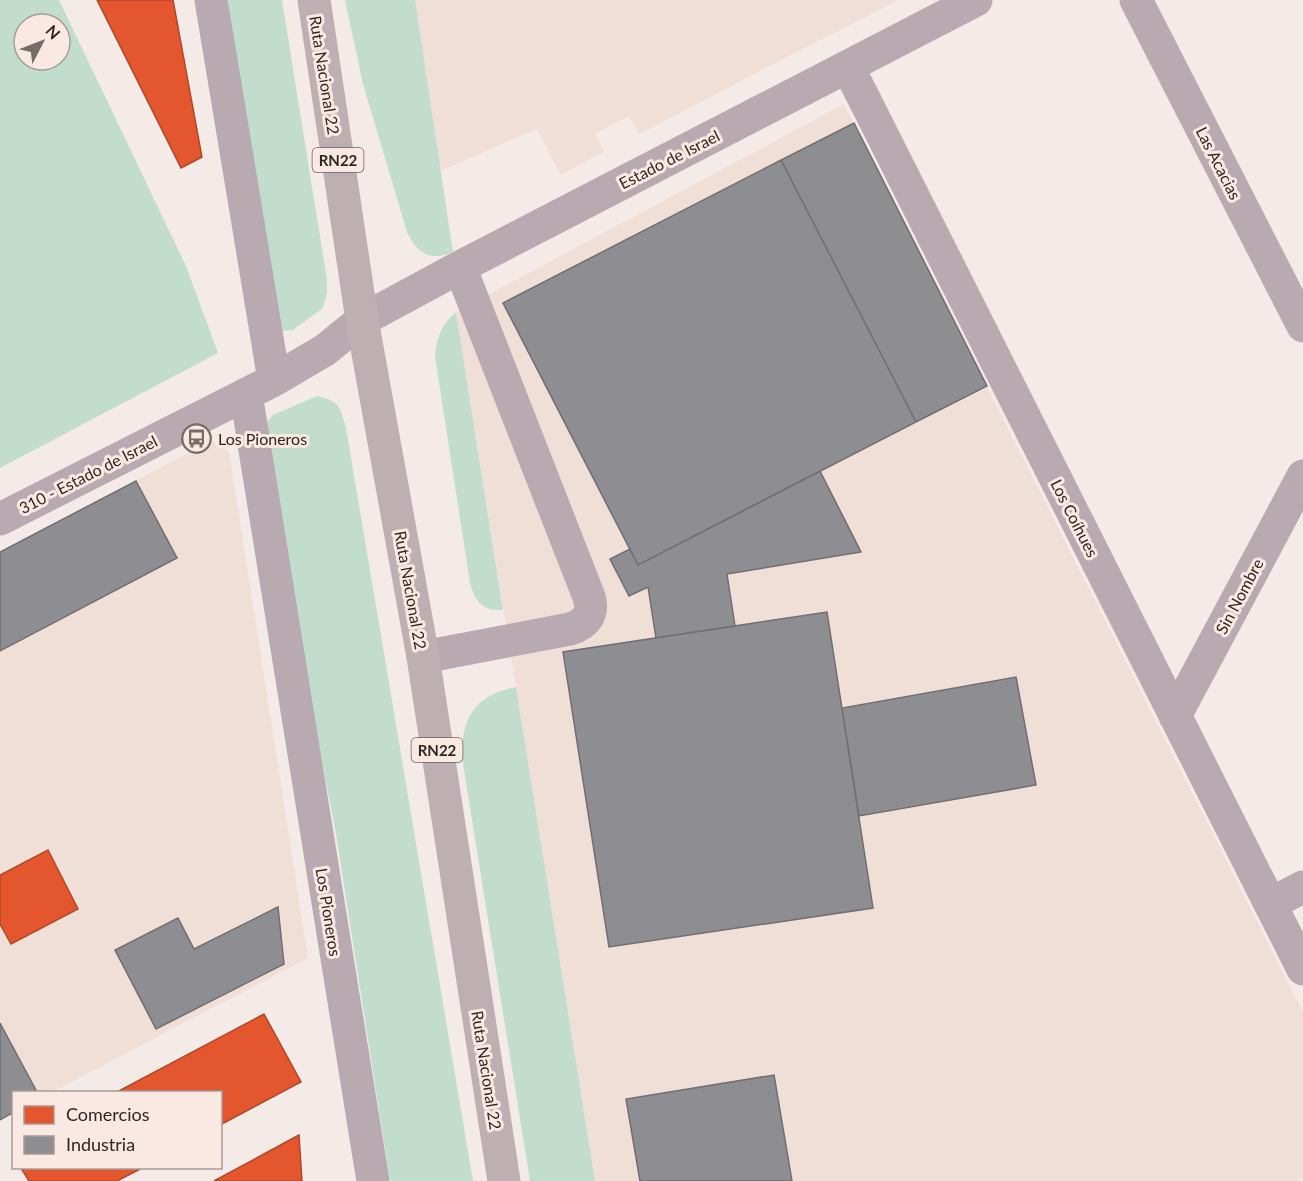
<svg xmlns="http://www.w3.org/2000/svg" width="1303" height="1181" font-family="Lato,sans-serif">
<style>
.built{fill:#f0dfd7}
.green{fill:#c2ddcd;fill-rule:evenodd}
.shops{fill:#e4572e;stroke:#ad492b;stroke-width:1.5}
.industry{fill:#8d8d92;stroke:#706e71;stroke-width:1.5}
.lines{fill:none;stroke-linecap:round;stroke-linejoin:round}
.minor{stroke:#b8aab0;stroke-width:33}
.highway{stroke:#beafb3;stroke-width:33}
.labels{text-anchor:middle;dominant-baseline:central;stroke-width:6;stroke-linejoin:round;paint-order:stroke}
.shield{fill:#fae9e2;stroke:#6a615d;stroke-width:1.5}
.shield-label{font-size:15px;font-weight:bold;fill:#2d2724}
.street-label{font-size:16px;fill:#2d2724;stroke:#fae9e2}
.poi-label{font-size:16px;fill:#2d2724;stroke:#fae9e2;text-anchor:start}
</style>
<rect width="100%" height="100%" fill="#f4ebe8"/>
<path class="built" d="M415 0H898L639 134 629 116 595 134 604 152 561 175 537 129 440 171Z
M844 104 1303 1012V1178L1298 1181H595L456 312Z
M211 441 229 451 308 958 52 1092H14L13 1112 0 1120V552Z"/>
<path class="green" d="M0 0H59L186 266 218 353 0 468ZM24 24H60V60H24Z
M228 0H282L327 280V293L323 308 293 330 283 331 275 327Z
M345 0H415L453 252C430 262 417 253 407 232L363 84Z
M456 312 503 610C484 612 474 601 470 583L435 357C436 340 441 324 456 312Z
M317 396C340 401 340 407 346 428L473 1181H390L336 834 259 439 263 426 273 415Z
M516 687 595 1181H530L464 770C458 726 469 696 516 687Z"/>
<path class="shops" d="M97 0H173L202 157 181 168Z
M48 850 78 909 11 944 0 924V875Z
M264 1014 301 1082 220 1125V1092H117Z
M299 1135 302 1181H214Z
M21 1168H142L117 1181H29Z"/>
<path class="industry" d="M854 123 987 386 916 422 781 160Z
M781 160 916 422 638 565 503 303Z
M820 471 861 552 727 574 735 626 656 638 648 587 629 596 610 559 630 549 638 565Z
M136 481 177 558 0 651V552Z
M827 612 873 908 609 947 563 652Z
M1016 677 1036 785 859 816 842 708Z
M278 907 284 964 156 1029 115 950 178 918 194 949Z
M0 1023 37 1092H14V1112L0 1120Z
M774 1075 792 1181H640L626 1099Z"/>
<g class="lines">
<path class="minor" d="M211 0 274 380
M1136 0 1303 326
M848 67 1303 969
M246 394 373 1181
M0 519 274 380 325 350 362 320 460 267 976 0
M423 657 570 629C586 624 594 614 589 597L460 267
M1175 716 1303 476
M1270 904 1303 887"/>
<path class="highway" d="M314 0 362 320 423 657 504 1181"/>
</g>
<defs>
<symbol id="bus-ring" viewBox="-11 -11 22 22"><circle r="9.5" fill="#fae9e2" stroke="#736c69" stroke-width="1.5"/><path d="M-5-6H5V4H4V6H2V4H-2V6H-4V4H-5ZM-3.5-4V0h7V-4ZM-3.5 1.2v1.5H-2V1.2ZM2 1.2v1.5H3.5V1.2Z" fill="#736c69"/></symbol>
</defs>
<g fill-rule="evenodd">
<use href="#bus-ring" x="180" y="422" width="33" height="33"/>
</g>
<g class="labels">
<g class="shield">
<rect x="312.5" y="148" width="51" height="24" rx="4.5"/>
<rect x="411.5" y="738" width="51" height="24" rx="4.5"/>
</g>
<g class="shield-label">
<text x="338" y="160">RN22</text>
<text x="437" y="750">RN22</text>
</g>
<g class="street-label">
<text transform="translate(325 75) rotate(81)">Ruta Nacional 22</text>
<text transform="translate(669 159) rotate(-27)">Estado de Israel</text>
<text transform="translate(1219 163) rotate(63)">Las Acacias</text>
<text transform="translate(88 474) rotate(-27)">310 - Estado de Israel</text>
<text transform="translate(1075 518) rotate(63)">Los Coíhues</text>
<text transform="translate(411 590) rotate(80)">Ruta Nacional 22</text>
<text transform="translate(1239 596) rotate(-62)">Sin Nombre</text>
<text transform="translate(329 912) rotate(81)">Los Pioneros</text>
<text transform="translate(487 1070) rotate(81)">Ruta Nacional 22</text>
</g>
<g class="poi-label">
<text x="218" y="438">Los Pioneros</text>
</g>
</g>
<rect x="12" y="1091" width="210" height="78" fill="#fae9e2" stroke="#a89b96" stroke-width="1.5"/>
<rect x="24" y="1106" width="30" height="18" fill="#e4572e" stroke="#a89b96" stroke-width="1.5"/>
<text x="66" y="1121" font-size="18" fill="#2d2724">Comercios</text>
<rect x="24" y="1136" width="30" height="18" fill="#8d8d92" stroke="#a89b96" stroke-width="1.5"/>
<text x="66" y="1151" font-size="18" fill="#2d2724">Industria</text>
<g transform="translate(42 42) rotate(48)"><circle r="28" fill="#fae9e2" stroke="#a89b96" stroke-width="1.5"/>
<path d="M0-4.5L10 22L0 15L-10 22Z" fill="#736c69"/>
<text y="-9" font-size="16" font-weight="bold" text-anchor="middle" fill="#2d2724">N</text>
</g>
</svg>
